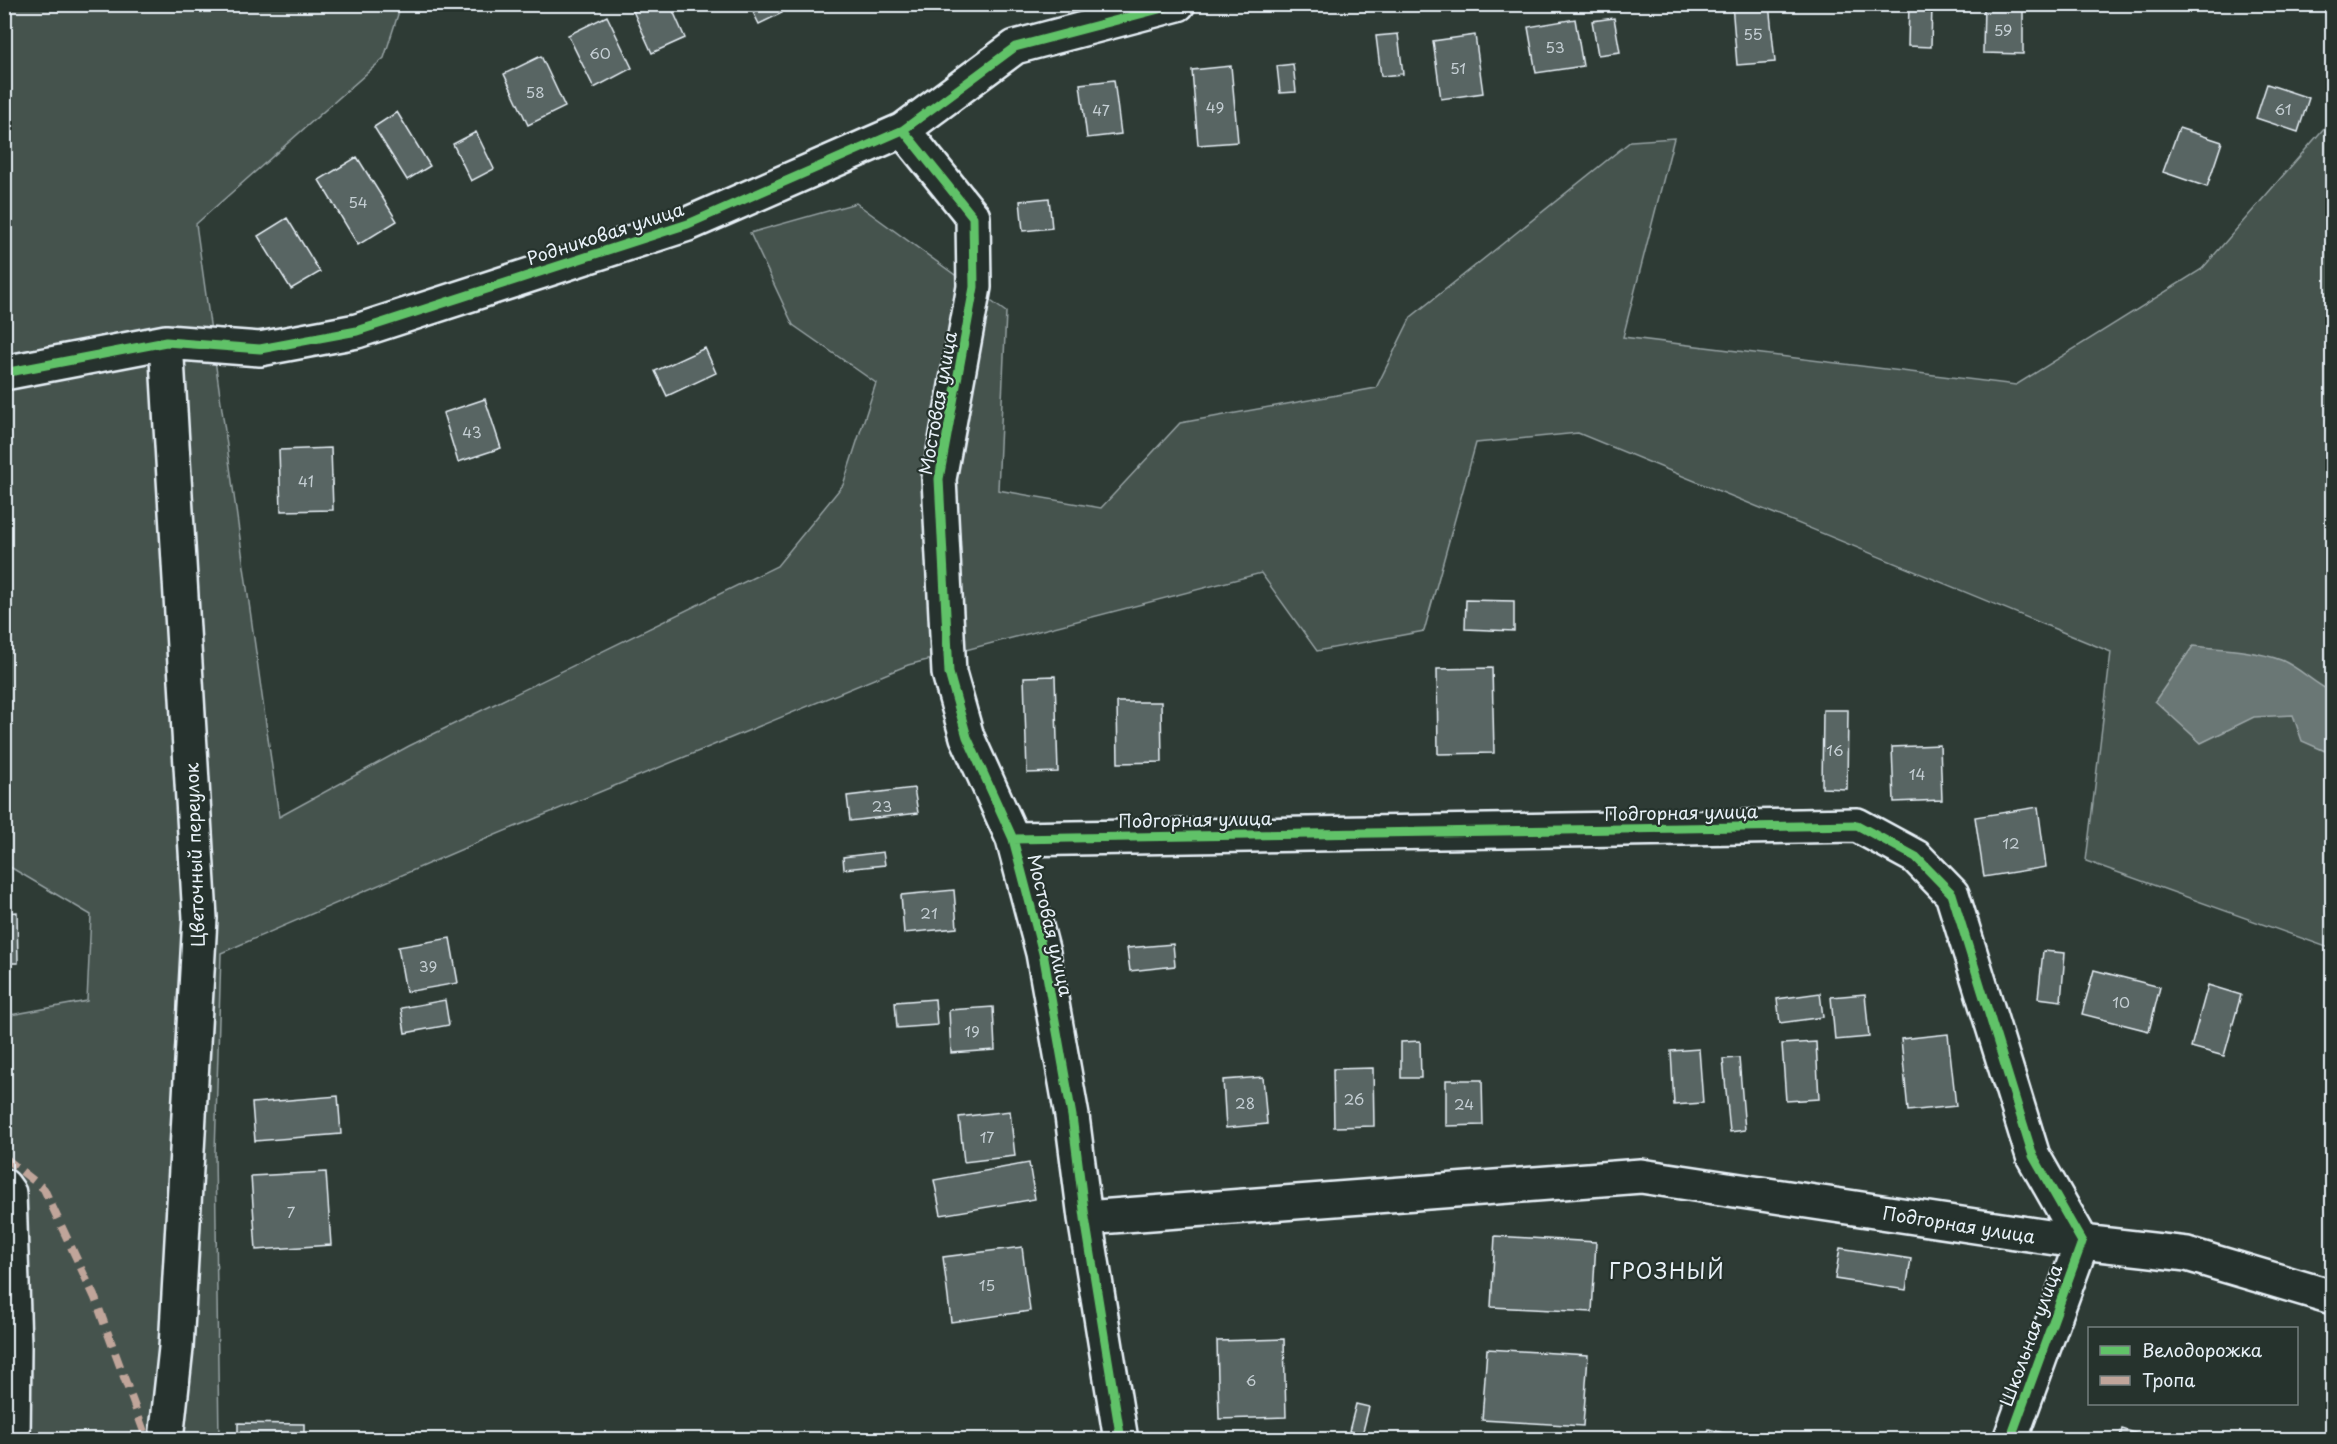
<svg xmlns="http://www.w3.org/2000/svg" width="2337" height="1444" font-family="'Playpen Sans',sans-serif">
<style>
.green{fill:#45524e;stroke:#96a2a3;stroke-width:1.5}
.water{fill:#6b7775;stroke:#9da8a9;stroke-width:1.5}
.building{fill:#596563;stroke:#e8f1f8;stroke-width:1.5}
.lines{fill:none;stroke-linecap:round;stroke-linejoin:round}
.minor-casing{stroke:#e8f1f8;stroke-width:38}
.minor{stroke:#26332d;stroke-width:33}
.quiet{stroke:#c0a59a;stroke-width:8;stroke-dasharray:15 8;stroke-linecap:butt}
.cycleway-casing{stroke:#26332d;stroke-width:13}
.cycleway{stroke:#61c268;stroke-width:9}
.labels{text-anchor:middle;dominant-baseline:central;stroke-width:4.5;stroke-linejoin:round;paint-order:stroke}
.number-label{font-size:15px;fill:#c4ced3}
.street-label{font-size:18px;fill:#e8f1f8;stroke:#26332d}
.quarter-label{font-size:21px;letter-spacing:1.5px;fill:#e8f1f8;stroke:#26332d}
</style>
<rect width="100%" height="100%" fill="#2e3b35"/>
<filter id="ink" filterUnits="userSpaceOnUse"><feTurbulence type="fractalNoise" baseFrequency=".0167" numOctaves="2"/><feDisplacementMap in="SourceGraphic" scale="12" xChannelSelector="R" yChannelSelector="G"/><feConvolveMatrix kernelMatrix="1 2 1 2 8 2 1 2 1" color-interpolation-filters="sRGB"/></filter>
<g filter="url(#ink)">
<path class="green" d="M5 5H401L384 58 196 224 279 817 409 746 777 566 843 485 876 383 793 325 750 233 856 203 1006 312 998 490 1101 508 1180 423 1376 388 1411 317 1631 141 1674 138 1623 337 2016 385 2202 269 2332 119V949L2086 861 2111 652 1578 433 1476 443 1424 631 1317 651 1261 573 908 665 488 838 221 953 215 1153 219 1439 5 1440V1016L87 1001 91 915 5 864Z"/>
<path class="water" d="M2193 646C2221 649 2255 650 2281 660 2299 667 2314 684 2332 692V754L2302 741 2293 715 2254 717 2201 743 2155 701Z"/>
<path class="building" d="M649 4H670L685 38 652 53 633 11Z
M749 4H778L782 13 759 24Z
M1732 4H1769L1775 62 1737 65Z
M1909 4H1932L1931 47 1908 46Z
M1984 4H2023V54L1983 53Z
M607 16 632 68 594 88 568 35Z
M1614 18 1620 52 1598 55 1592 21Z
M1575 19 1583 66 1536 73 1528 27Z
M1398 34 1403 74 1381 76 1376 36Z
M1475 35 1483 93 1441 99 1433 41Z
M541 56 565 107 528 125 504 74Z
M1293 64 1296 92 1280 93 1277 66Z
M1231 66 1238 142 1198 145 1192 70Z
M1114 80 1121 134 1087 138 1080 84Z
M2267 84 2309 98 2298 132 2256 118Z
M397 112 430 166 407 180 374 127Z
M2179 128 2222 142 2207 187 2163 172Z
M476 132 494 169 471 181 453 144Z
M357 157 397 221 358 245 319 180Z
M1049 198 1052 228 1023 231 1020 201Z
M287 218 320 272 291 289 258 236Z
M705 348 716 373 667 396 655 371Z
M485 399 501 448 458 462 443 413Z
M331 448 333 510 281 511 279 450Z
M1466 600 1514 601V631L1465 629Z
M1492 668 1494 753 1438 754 1437 669Z
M1055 676 1058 772 1027 773 1024 677Z
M1117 702H1161L1162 762 1118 763Z
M1823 710H1848L1847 789 1822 788Z
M1940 745 1942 800 1894 802 1892 747Z
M914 788 918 813 850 821 847 796Z
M2038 807 2046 867 1984 877 1975 817Z
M883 852 885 865 844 869 843 857Z
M954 890 957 928 904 933 901 895Z
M17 912 18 963H4V913Z
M450 938 458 983 406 992 398 947Z
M1173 944 1175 966 1130 971 1127 948Z
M2043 951 2065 953 2061 1001 2038 998Z
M2094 970 2160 987 2149 1031 2082 1014Z
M2208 985 2241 995 2224 1056 2191 1047Z
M1820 993 1823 1017 1780 1023 1777 999Z
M1865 994 1869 1037 1835 1040 1831 997Z
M935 999 937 1025 897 1028 895 1002Z
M445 1000 449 1025 405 1033 401 1008Z
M993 1007 995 1050 951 1053 949 1010Z
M1948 1034 1956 1106 1908 1111 1901 1039Z
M1420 1041 1421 1078H1401V1042Z
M1816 1042 1819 1099 1786 1101 1782 1044Z
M1699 1049 1703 1103 1674 1105 1671 1051Z
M1739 1058 1745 1130 1730 1132 1723 1059Z
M1373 1068 1374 1126 1334 1127 1333 1069Z
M1263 1077 1267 1124 1226 1128 1223 1080Z
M1446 1080H1482L1483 1125 1446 1126Z
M338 1096 341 1134 255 1141 252 1103Z
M1010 1111 1015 1156 964 1162 959 1117Z
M1029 1163 1035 1199 941 1215 934 1180Z
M326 1172 331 1245 256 1250 251 1176Z
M1495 1236 1596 1242 1592 1312 1491 1307Z
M1022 1247 1030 1311 951 1322 943 1257Z
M1840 1248 1911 1259 1906 1290 1835 1279Z
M1284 1339 1286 1417 1219 1419 1217 1341Z
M1487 1349 1588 1355 1583 1426 1482 1420Z
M1356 1404 1369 1407 1362 1435 1349 1431Z
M238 1423 304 1424V1440H238Z
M1709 1429 1748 1440H1706Z
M2122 1429 2157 1440H2119Z"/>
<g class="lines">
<defs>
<path id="minor" d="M903 130 973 217 974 287 939 479 949 673 967 737 1013 839 1043 953 1072 1116 1085 1218 1121 1440
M166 342 200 918 176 1348 166 1440
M4 373 166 342 260 349 357 331 688 224 903 130 1015 47 1178 4
M1013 839 1857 825 1916 857 1952 894 2033 1156 2082 1242 2010 1440
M4 1186 9 1193 14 1345 13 1440
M1085 1218 1641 1176 2082 1242 2187 1254 2332 1297"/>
</defs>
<use href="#minor" class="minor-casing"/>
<use href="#minor" class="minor"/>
<path class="quiet" d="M4 1157 44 1189 95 1298 147 1440"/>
<defs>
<path id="cycleway" d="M903 130 973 217 974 287 939 479 949 673 967 737 1013 839 1043 953 1072 1116 1085 1218 1121 1440
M4 373 166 342 260 349 357 331 688 224 903 130 1015 47 1178 4
M1013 839 1857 825 1916 857 1952 894 2033 1156 2082 1242 2010 1440"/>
</defs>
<use href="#cycleway" class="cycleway-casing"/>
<use href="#cycleway" class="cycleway"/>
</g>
</g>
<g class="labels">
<g class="number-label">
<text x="2003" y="29">59</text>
<text x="1753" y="33">55</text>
<text x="1555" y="46">53</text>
<text x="600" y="52">60</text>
<text x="1458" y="67">51</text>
<text x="535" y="91">58</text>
<text x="1215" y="106">49</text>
<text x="2283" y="108">61</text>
<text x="1101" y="109">47</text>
<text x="358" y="201">54</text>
<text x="472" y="431">43</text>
<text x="306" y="480">41</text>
<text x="1835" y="749">16</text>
<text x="1917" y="773">14</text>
<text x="882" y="805">23</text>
<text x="2011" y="842">12</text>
<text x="929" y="912">21</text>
<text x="428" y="965">39</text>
<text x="2121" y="1001">10</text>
<text x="972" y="1030">19</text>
<text x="1354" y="1098">26</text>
<text x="1245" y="1102">28</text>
<text x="1464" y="1103">24</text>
<text x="987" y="1136">17</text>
<text x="291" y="1211">7</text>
<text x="987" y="1284">15</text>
<text x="1251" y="1379">6</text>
</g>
<g class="street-label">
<text transform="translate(605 233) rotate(-18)">Родниковая улица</text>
<text transform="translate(937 403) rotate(-80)">Мостовая улица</text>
<text transform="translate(1681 812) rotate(-1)">Подгорная улица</text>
<text transform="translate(1195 819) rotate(-1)">Подгорная улица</text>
<text transform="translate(194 855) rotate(-92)">Цветочный переулок</text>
<text transform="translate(1051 925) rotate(77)">Мостовая улица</text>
<text transform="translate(1959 1224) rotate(9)">Подгорная улица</text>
<text transform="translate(2030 1335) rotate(-70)">Школьная улица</text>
</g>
<g class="quarter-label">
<text x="1667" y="1270">ГРОЗНЫЙ</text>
</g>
</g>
<rect width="2337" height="1444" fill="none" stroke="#26332d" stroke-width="24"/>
<rect x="12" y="12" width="2313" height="1420" fill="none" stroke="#e8f1f8" stroke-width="2" filter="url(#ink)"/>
<rect x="2088" y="1327" width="210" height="78" fill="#26332d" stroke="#747f7e" stroke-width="1.5"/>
<rect x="2100" y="1346" width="30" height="9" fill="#61c268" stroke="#747f7e" stroke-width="1.5"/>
<text x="2142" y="1357" font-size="18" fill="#e8f1f8">Велодорожка</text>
<rect x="2100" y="1376" width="30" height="9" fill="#c0a59a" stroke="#747f7e" stroke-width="1.5"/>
<text x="2142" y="1387" font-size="18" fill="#e8f1f8">Тропа</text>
</svg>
